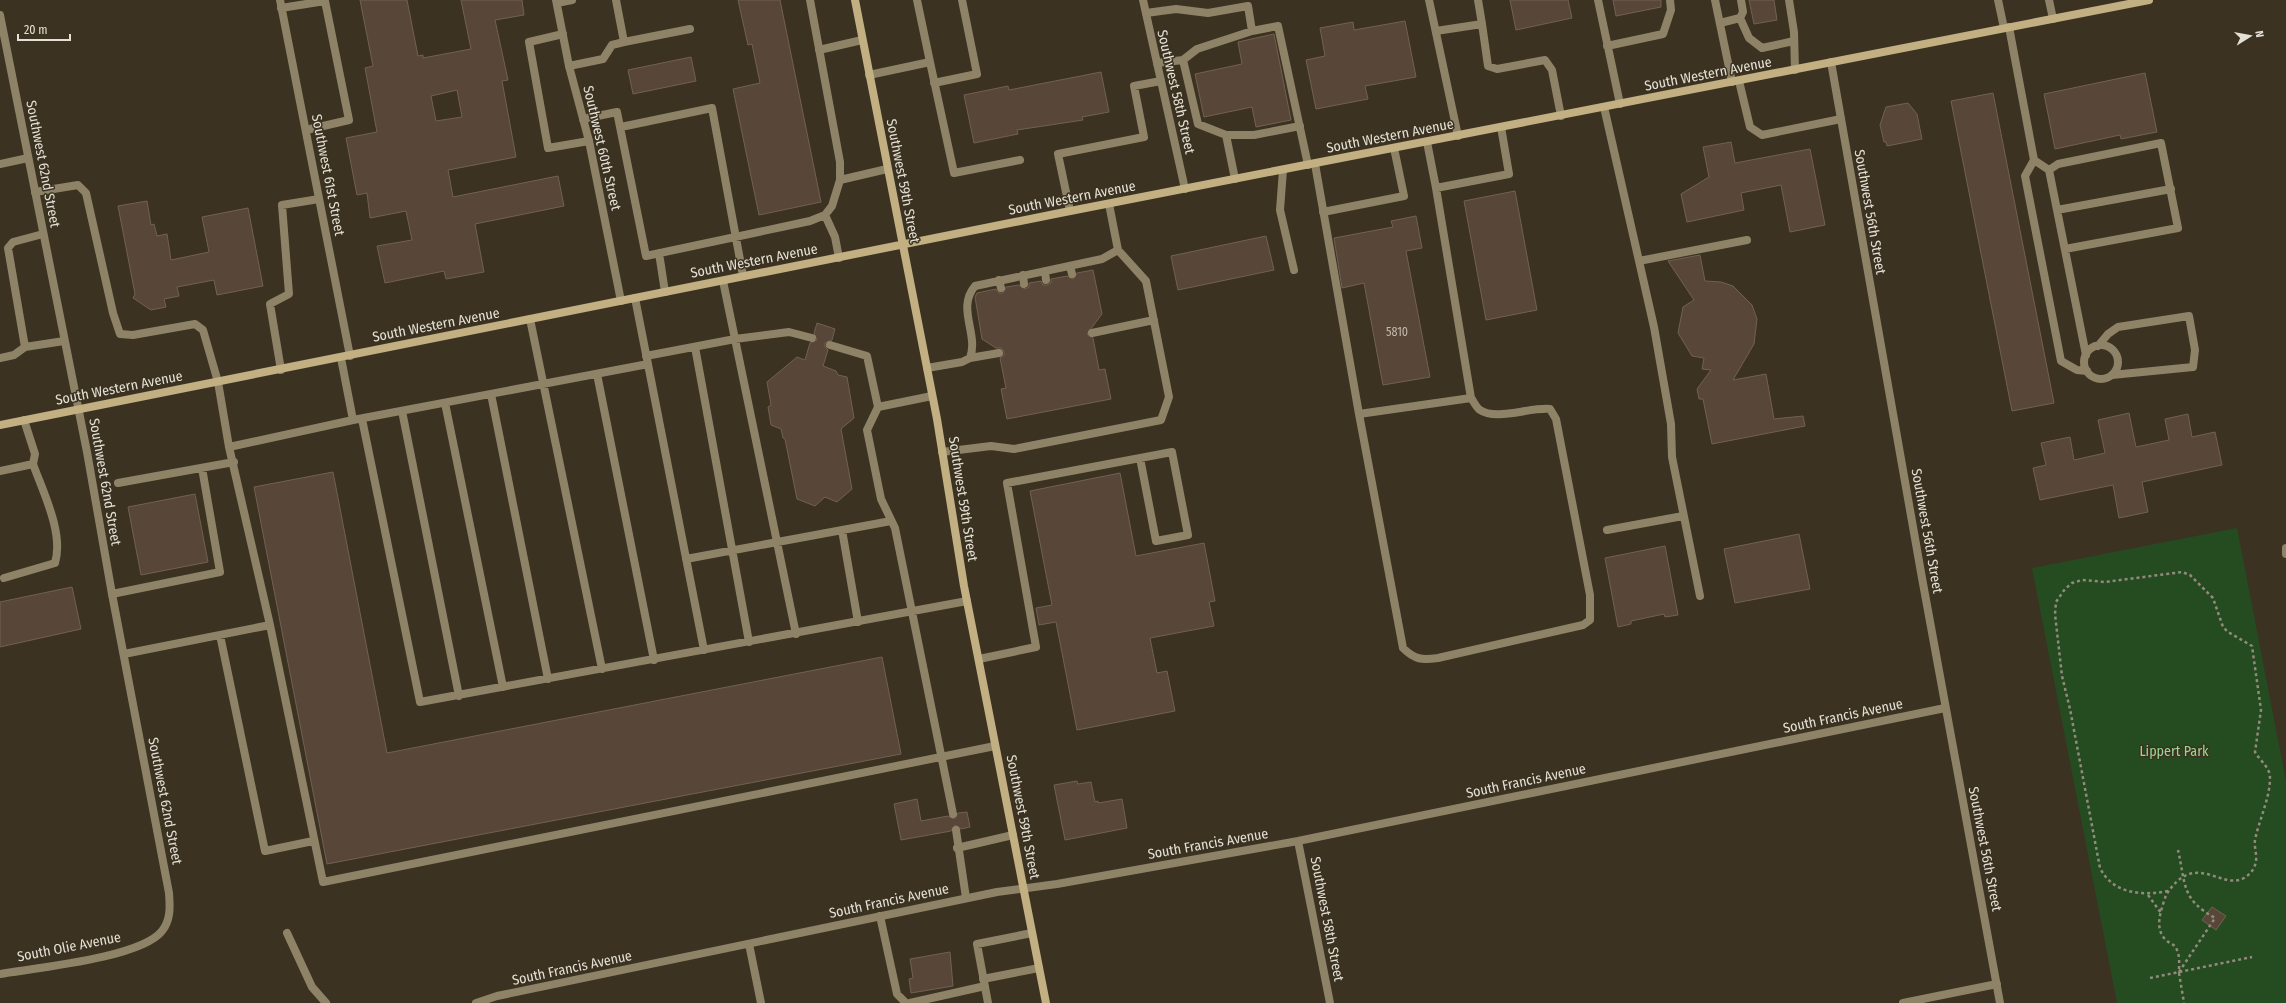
<svg xmlns="http://www.w3.org/2000/svg" width="2286" height="1003" font-family="'Fira Sans Condensed',sans-serif">
<style>
.green{fill:#254c21}
.building{fill:#584739;stroke:#726152;fill-rule:evenodd}
.lines{fill:none;stroke-linecap:round;stroke-linejoin:round}
.path{stroke:#928b7d;stroke-width:2.5;stroke-dasharray:3 3;stroke-linecap:butt}
.lane{stroke:#8f8367;stroke-width:8}
.street{stroke:#8f8367;stroke-width:8}
.secondary{stroke:#c2b083;stroke-width:8}
.labels{text-anchor:middle;dominant-baseline:central;stroke-width:3;stroke-linejoin:round;paint-order:stroke}
.number-label{font-size:12px;fill:#c2baae}
.street-label{font-size:14px;fill:#e5e0d5;stroke:#3b3221}
.park-label{font-size:14px;fill:#97da8f;stroke:#3b3221}
</style>
<rect width="100%" height="100%" fill="#3b3221"/>
<path class="green" d="M2237 528 2286 781V1003H2117L2032 568Z"/>
<path class="building" d="M360 0H407L418 56 423 55V58L471 49 461 0H522L524 15 495 20 508 80 502 81 516 157 448 170 453 197 558 176 564 206 475 224 484 272 446 279 444 271 385 283 377 246 412 240 406 211 370 218 367 193 357 195 346 138 377 132 365 68 373 66ZM457 90 462 117 436 121 431 96Z
M738 0H780L821 202 759 215 733 89 760 83 752 44 748 45Z
M1510 0H1568L1572 18 1516 30Z
M1613 0H1661V7L1616 16Z
M1749 0H1774L1777 20 1754 24Z
M1405 21 1416 77 1365 86 1368 99 1316 109 1306 60 1325 56 1320 28 1353 22 1354 30Z
M1274 34 1291 120 1256 127 1252 107 1204 117 1195 74 1242 64 1238 42Z
M691 57 696 81 633 94 628 70Z
M1101 72 1109 112 1082 117 1083 120 1017 130 1018 134 974 143 964 95 1008 86 1009 90Z
M2145 73 2157 132 2121 139 2120 135 2055 149 2044 94Z
M1993 93 2054 403 2012 411 1951 101Z
M1908 103 1917 114 1922 139 1887 146 1886 142H1884L1880 125 1886 107Z
M1731 142 1735 163 1810 149 1825 225 1790 232 1781 185 1741 193 1744 210 1687 222 1681 194 1709 177 1703 147Z
M1515 191 1537 310 1486 320 1464 201Z
M147 201 151 225 154 224 157 236 167 234 171 260 209 252 202 217 248 208 263 286 217 295 214 280 177 287 179 296 164 299 166 307 151 310 133 298 135 294 118 206Z
M1416 216 1422 248 1406 251 1430 377 1383 385 1364 283 1342 288 1334 238 1393 227 1391 221Z
M1266 236 1274 270 1178 290 1171 256Z
M1700 255 1705 281 1721 282 1733 286 1752 305 1757 319 1754 344 1733 380 1766 374 1774 419 1803 416 1805 426 1712 444 1703 399H1699L1697 389 1711 370 1702 369 1704 358 1692 356 1678 333 1683 307 1694 300 1668 261Z
M1093 270 1102 314 1087 334 1093 338 1099 370 1105 369 1111 399 1007 419 1001 389 1006 388 1000 358 1004 355V352L1001 348H996L982 339 975 297 977 293 996 289 999 293H1003L1006 287 1019 285 1025 289 1029 287V283L1041 281 1043 285H1047L1051 283V279L1067 276 1073 279 1077 273Z
M817 323 835 329 832 340 825 343V347L828 350 823 366 836 371 838 375 847 377 854 418 841 429 852 489 837 502 825 497 815 506 797 499 785 439 783 438 781 429 771 425 768 407 771 405 767 382 797 357 805 360 810 343 817 340 814 333Z
M2129 413 2136 447 2169 440 2165 419 2188 414 2192 437 2215 432 2222 465 2142 482 2148 512 2119 518 2113 485 2040 500 2033 468 2046 465 2041 443 2070 437 2074 460 2105 453 2098 420Z
M333 472 387 753 882 657 901 754 327 864 254 487Z
M1120 473 1136 556 1204 543 1215 601 1209 602 1214 626 1150 638 1157 673 1167 671 1175 711 1077 730 1056 622 1039 625 1036 608 1052 605 1030 491Z
M195 494 208 562 141 575 128 507Z
M1799 534 1810 589 1735 603 1724 549Z
M1665 546 1678 615 1665 617 1664 614 1631 621V624L1618 627 1605 558Z
M72 587 81 629 0 647V602Z
M1077 781 1078 784 1091 782 1095 802 1098 801V803L1122 799 1127 828 1065 840 1054 785Z
M917 799 921 821 948 816 954 819 958 813 967 812 970 827 961 829 955 825 951 831 901 840 894 804Z
M2212 907 2226 916 2216 930 2202 920Z
M950 952 953 986 911 993 909 979 913 978 910 959Z"/>
<g class="lines">
<path class="path" d="M2168 891C2142 896 2113 894 2100 868L2070 709 2062 676 2055 614 2056 602 2065 589 2072 583 2082 580 2105 582 2182 572 2190 575 2213 598 2223 627 2228 632 2252 646 2261 710 2255 752C2260 761 2270 767 2270 778 2270 798 2259 820 2255 840 2254 847 2257 854 2256 861 2255 868 2251 874 2244 878 2221 891 2195 849 2166 895 2162 908 2153 928 2166 940 2170 944 2175 944 2177 950 2180 956 2179 965 2179 972L2215 918C2181 899 2186 885 2178 850
M2148 895 2161 913
M2179 973 2184 1003
M2150 978 2252 957"/>
<path class="lane" d="M616 0 624 42 690 29
M1598 0 1620 104
M1789 0 1794 32 1795 70
M2049 0 2053 19
M557 3 572 0
M281 8 325 1 349 120 306 130
M1146 13 1176 9 1208 13 1248 6 1252 31 1278 26 1308 165
M1740 18 1749 38 1762 48 1794 41
M1720 23 1740 18 1743 12 1741 0
M1482 24 1488 66 1497 69 1545 60 1552 70 1561 116
M2009 27 2034 160 2049 170 2086 355
M1436 31 1482 24 1478 0
M563 34 529 42 548 148 589 141
M1607 46 1663 34 1671 10 1670 0
M819 50 862 40
M1183 60 1198 124 1226 135H1254L1300 126
M930 62 954 173 1020 160
M1157 63 1183 60 1197 49 1252 31
M569 66 603 59 612 45 624 42
M869 75 930 62 917 0
M1739 81 1750 127 1762 135 1841 119
M934 83 977 74 962 0
M1604 107 1654 327 1671 424 1672 457 1700 596
M583 119 617 112 646 256 810 221 825 215 832 206 840 180V162L810 0
M621 127 712 108 743 276
M1226 135 1235 179
M1427 142 1436 188 1509 174 1501 127
M2034 160 2025 176 2061 361 2077 370 2087 371
M0 164 28 158
M1315 164 1359 414 1471 398 1436 188
M1283 170 1280 210 1294 270
M2049 170 2058 164 2161 143 2178 228 2065 249
M840 180 887 169
M35 192 78 185 86 193 113 313 120 334 133 335 195 324 203 330 218 382 229 447 270 625 323 882 995 746
M2057 210 2171 189
M1070 211 1058 154 1144 137 1134 86 1161 81
M1323 212 1404 196 1394 148
M825 215 835 237 839 258
M659 253 665 292
M1639 261 1747 240
M1070 266 1072 274
M1045 271 1046 280
M1023 275 1024 284
M999 280 1001 288
M723 281 796 634
M635 298 704 650
M530 319 602 669
M1092 333 1154 320
M830 345 867 356 878 407 867 430 881 499 895 528 953 814
M2084 362a17 17 0 1 1 34 0a17 17 0 1 1-34 0Z
M2098 346 2108 334 2118 327 2189 316 2195 350 2193 367 2112 375
M25 347 64 341
M695 347 749 642
M646 356 735 339 789 332 812 338
M0 358 14 355 25 347 8 248 13 242 43 234
M341 358 353 420
M970 358 999 353
M927 368 962 362 970 358C979 334 956 308 975 286L1102 259 1118 250
M281 370 270 304 289 294 282 205 319 199
M597 374 654 660
M491 394 548 679
M445 403 503 687
M878 407 932 396
M402 411 459 696
M1359 414 1403 648C1415 660 1422 660 1438 658L1583 625 1590 620V595L1556 419 1550 409C1530 407 1496 421 1480 410 1476 407 1474 402 1471 398
M362 419 420 702 967 601
M229 447 353 420 648 364
M942 452 991 446 1014 449 1161 420 1169 397 1146 281 1118 250 1109 204
M0 471 33 464 35 454 24 420
M118 483 234 462
M842 530 858 622
M1607 530 1683 516
M2286 548V554
M686 559 891 521
M4 578 55 563C64 533 43 492 33 464
M112 594 220 572 202 468
M220 635 265 851 313 841
M124 654 270 625
M979 659 1036 647 1007 483 1172 452 1188 535 1156 541 1140 458
M956 830 966 898
M957 848 1013 835
M880 916 897 994 906 1003
M983 979 1039 968
M910 1003 985 986
M988 1003 977 944 1032 933"/>
<path class="street" d="M280 0 350 356
M556 0 569 66 589 141 621 301
M1143 0 1185 189
M1429 0 1458 136
M1715 0 1732 82
M1998 0 2004 28
M0 15 87 452 112 594 169 893C170 906 171 920 162 931 141 958 35 968 0 974
M1831 62 1922 578 2000 1003
M1298 841 1330 1003
M287 933 312 987 326 1003
M749 944 761 1003
M476 1003 497 996 997 892 1057 884 1298 841 1945 708
M1903 1003 1997 984"/>
<path class="secondary" d="M855 0 937 419 964 586 1046 1003
M0 425 1060 213 2149 0"/>
</g>
<g class="labels">
<g class="number-label">
<text x="1397" y="332">5810</text>
</g>
<g class="street-label">
<text transform="translate(1708 74) rotate(-11)">South Western Avenue</text>
<text transform="translate(1176 92) rotate(77)">Southwest 58th Street</text>
<text transform="translate(1390 136) rotate(-11)">South Western Avenue</text>
<text transform="translate(602 148) rotate(77)">Southwest 60th Street</text>
<text transform="translate(43 164) rotate(79)">Southwest 62nd Street</text>
<text transform="translate(328 175) rotate(79)">Southwest 61st Street</text>
<text transform="translate(903 181) rotate(79)">Southwest 59th Street</text>
<text transform="translate(1072 198) rotate(-11)">South Western Avenue</text>
<text transform="translate(1870 212) rotate(80)">Southwest 56th Street</text>
<text transform="translate(754 261) rotate(-11)">South Western Avenue</text>
<text transform="translate(436 325) rotate(-11)">South Western Avenue</text>
<text transform="translate(119 388) rotate(-11)">South Western Avenue</text>
<text transform="translate(105 482) rotate(80)">Southwest 62nd Street</text>
<text transform="translate(963 499) rotate(81)">Southwest 59th Street</text>
<text transform="translate(1927 531) rotate(80)">Southwest 56th Street</text>
<text transform="translate(1843 716) rotate(-12)">South Francis Avenue</text>
<text transform="translate(1526 781) rotate(-12)">South Francis Avenue</text>
<text transform="translate(165 801) rotate(79)">Southwest 62nd Street</text>
<text transform="translate(1023 817) rotate(79)">Southwest 59th Street</text>
<text transform="translate(1208 844) rotate(-10)">South Francis Avenue</text>
<text transform="translate(1985 849) rotate(79)">Southwest 56th Street</text>
<text transform="translate(889 901) rotate(-12)">South Francis Avenue</text>
<text transform="translate(1327 919) rotate(79)">Southwest 58th Street</text>
<text transform="translate(69 947) rotate(-11)">South Olie Avenue</text>
<text transform="translate(572 968) rotate(-12)">South Francis Avenue</text>
</g>
<g class="park-label">
<text x="2174" y="751">Lippert Park</text>
</g>
</g>
<g transform="translate(2250 36) rotate(79)" stroke="#3b3221" stroke-width="3" paint-order="stroke">
<path d="M0-3L7 15L0 10L-7 15Z" fill="#e5e0d5"/>
<text y="-6" font-size="11" font-weight="bold" text-anchor="middle" fill="#e5e0d5">N</text>
</g>
<path d="M18 34v6h52v-6" fill="none" stroke="#e5e0d5" stroke-width="2"/>
<text x="24" y="34" font-size="12" fill="#e5e0d5" stroke="#3b3221" stroke-width="3" paint-order="stroke">20 m</text>
</svg>
